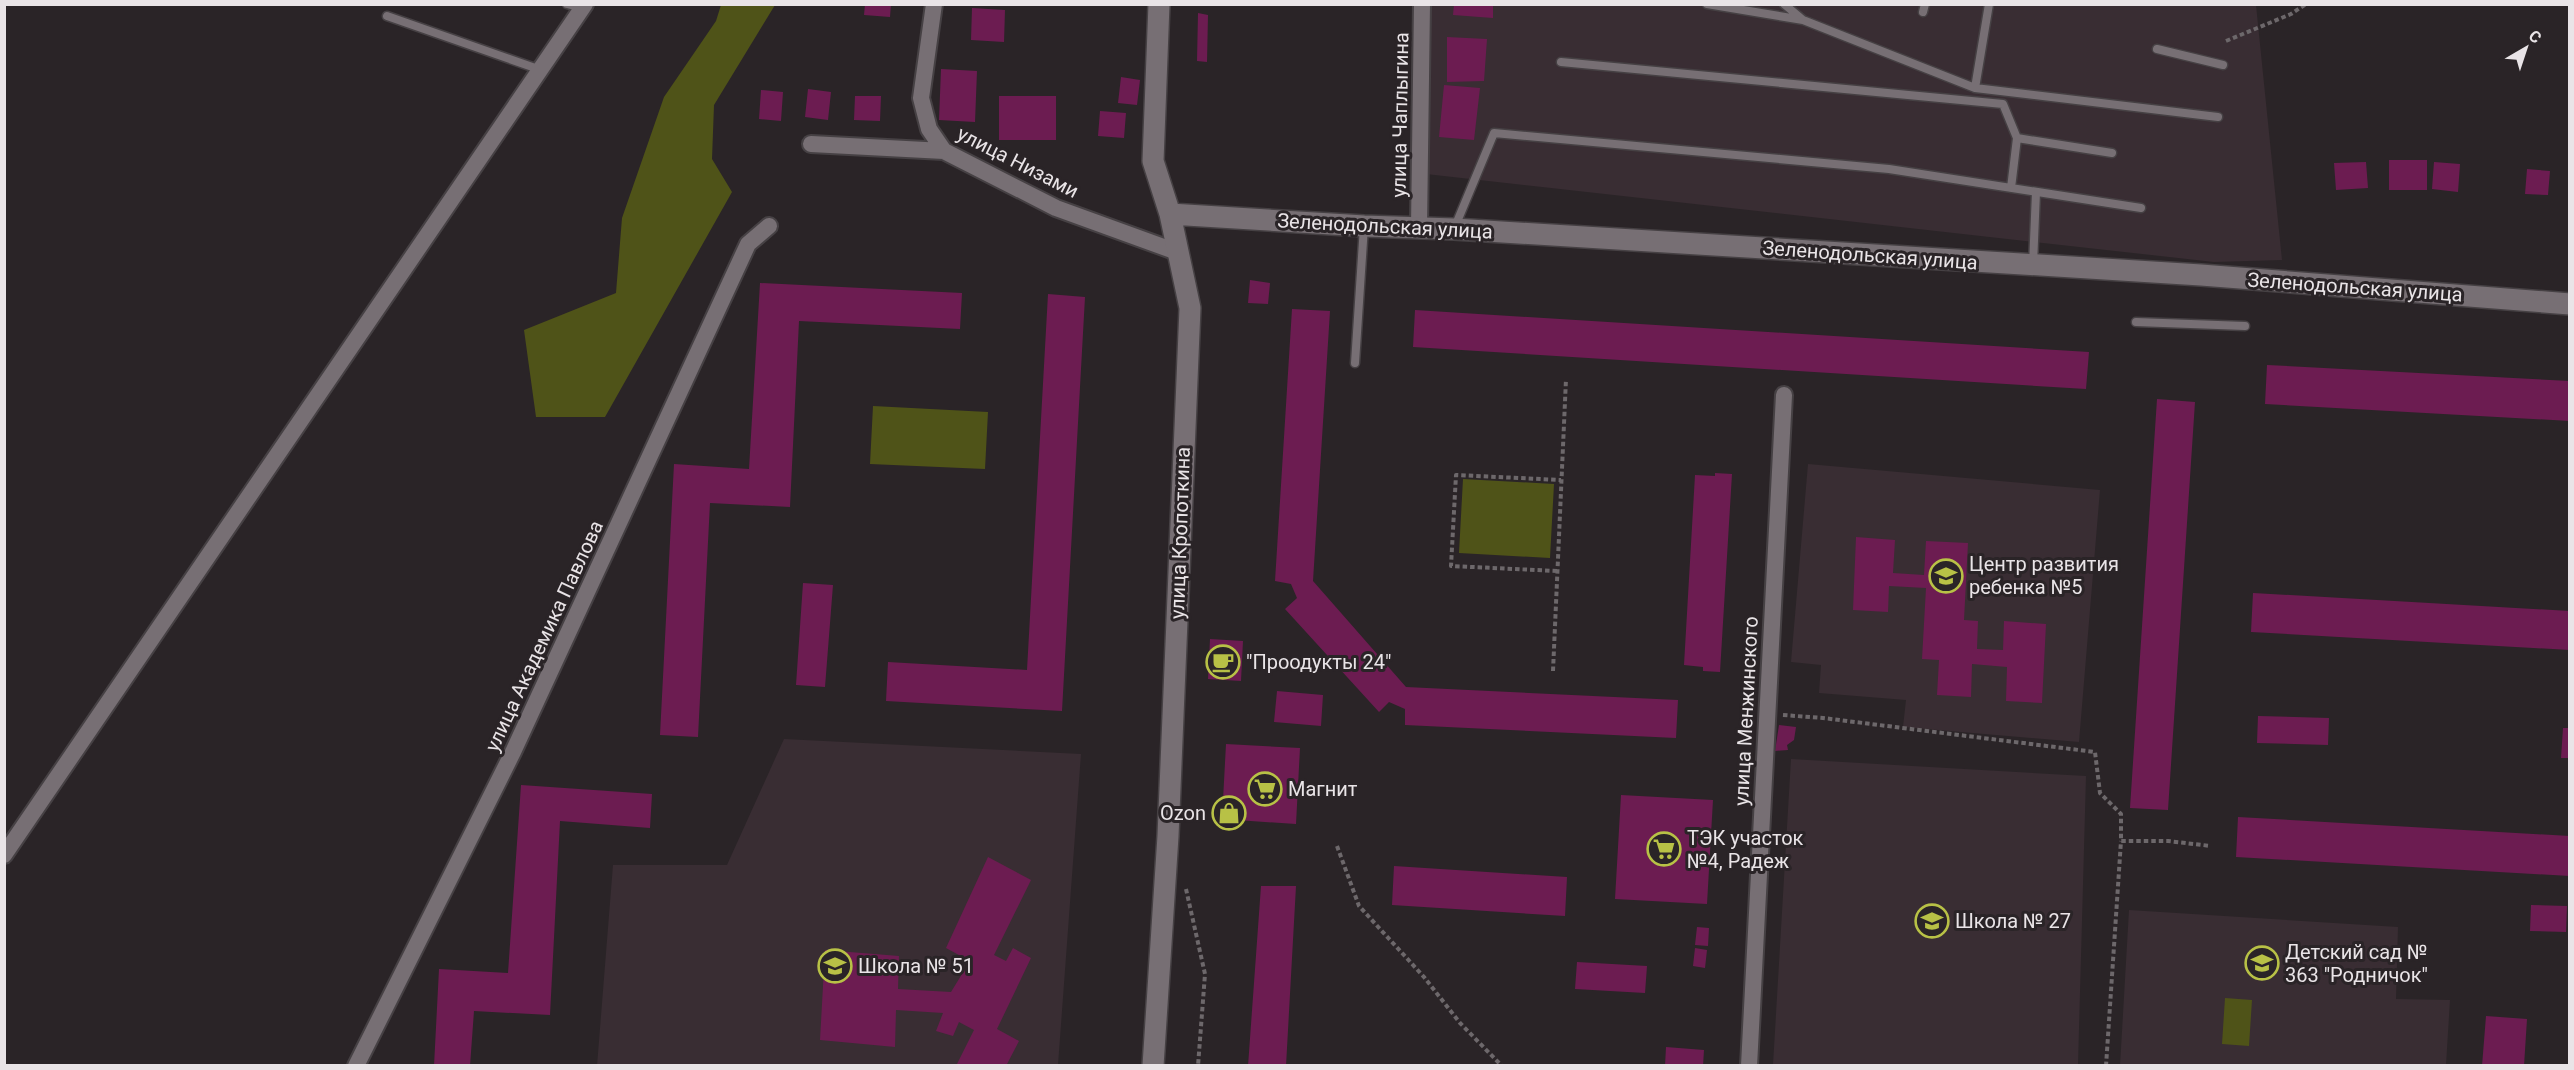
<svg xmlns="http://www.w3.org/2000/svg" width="2574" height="1070" font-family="Roboto,sans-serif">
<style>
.built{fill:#392d33}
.green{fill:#4f5318}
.building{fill:#6c1c51}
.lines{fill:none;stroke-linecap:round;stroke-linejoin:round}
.service-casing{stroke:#464144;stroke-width:11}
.minor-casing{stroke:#464144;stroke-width:20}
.tertiary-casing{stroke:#464144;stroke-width:24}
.path{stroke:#6d686b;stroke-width:4;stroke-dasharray:4.5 3;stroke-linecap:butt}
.service{stroke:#776f74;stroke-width:8}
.minor{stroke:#776f74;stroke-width:16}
.tertiary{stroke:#776f74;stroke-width:21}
.labels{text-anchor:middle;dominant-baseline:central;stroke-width:6;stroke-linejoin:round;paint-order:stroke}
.street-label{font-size:20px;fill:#e9e4e7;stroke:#2a2427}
.poi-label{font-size:20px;fill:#e9e4e7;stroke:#2a2427;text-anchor:start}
</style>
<rect width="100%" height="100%" fill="#2a2427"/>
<path class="built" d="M1428 5H2256L2282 260 2214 262 1426 174Z
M1808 464 2100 490 2079 742 1903 727 1906 700 1819 693 1821 665 1791 662Z
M784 739 1081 754 1058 1065 597 1066 613 865H727Z
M1791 759 2086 776 2078 1065H1773Z
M2129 910 2398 927 2396 999 2450 1000 2446 1065 2120 1066Z"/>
<path class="green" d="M721 5H775L714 105 712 159 732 192 605 417H536L524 330 616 293 622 218 664 97 716 21Z
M873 406 988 412 985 469 870 464Z
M1463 479 1554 484 1550 558 1459 553Z
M2225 998 2252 1000 2249 1046 2222 1044Z"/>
<path class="building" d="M865 4H891L890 17 864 15Z
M1454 4H1493V18L1453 15Z
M972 8 1005 10 1004 42 971 40Z
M1198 13 1208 15 1207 62 1197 61Z
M1447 37 1487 39 1484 81 1447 82Z
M941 69 977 71 975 122 939 120Z
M1121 77 1140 80 1137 105 1118 103Z
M1444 85 1480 88 1474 140 1439 137Z
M808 89 831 92 828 120 805 117Z
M761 90 783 92 781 121 759 119Z
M855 96H881L880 121 854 120Z
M999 96H1056V140H999Z
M1100 111 1126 113 1124 138 1098 136Z
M2389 160H2427V190H2389Z
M2366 162 2368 188 2336 190 2334 163Z
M2434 162 2460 164 2458 192 2432 189Z
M2527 169 2550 171 2548 195 2525 194Z
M1250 280 1270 283 1268 304 1248 303Z
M760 283 962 293 960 329 799 321 790 507 710 503 698 737 660 735 674 464 749 469Z
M1048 294 1085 297 1062 711 886 701 888 662 1027 670Z
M1292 309 1330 311 1313 581 1406 687 1678 700 1676 738 1405 725V709L1389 702 1379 712 1285 609 1297 598 1291 584 1275 581Z
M1415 310 2089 352 2086 389 1413 347Z
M2267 365 2570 381V421L2265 404Z
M2157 399 2195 402 2168 810 2130 808Z
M1715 473 1732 474 1720 672 1703 671V667L1684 665 1695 475 1715 476Z
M1856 537 1895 540 1893 573 1924 575 1926 541 1968 543 1964 620 1978 621 1977 649 2003 650 2004 621 2046 624 2042 703 2006 701 2007 667 1972 664 1971 697 1937 695 1939 660 1922 659 1926 588 1889 586 1888 612 1853 610Z
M803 583 833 585 825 687 796 685Z
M2253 593 2570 611V650L2251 632Z
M1210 639 1243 641 1241 681 1208 679Z
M1277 691 1323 695 1321 726 1274 722Z
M2258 716 2329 718 2328 745 2257 743Z
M1779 725 1796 727 1794 740 1787 745 1788 750 1775 751Z
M2563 728H2570V758H2561Z
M1226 744 1300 748 1296 824 1222 819Z
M521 785 652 794 650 828 560 821 550 1015 474 1011 470 1066H434L439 969 508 973Z
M1621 795 1713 800 1707 904 1615 899Z
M2238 817 2570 836V876L2236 857Z
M988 857 1031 880 994 955 1006 961 1013 948 1031 958 997 1029 1019 1041 1006 1066H956L974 1030 959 1022 953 1036 936 1031 943 1013 896 1010 895 1047 820 1040 825 950 899 956 898 989 951 992 970 961 946 948Z
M1394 866 1567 877 1565 916 1392 905Z
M1261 886H1296L1286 1066H1248Z
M2531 905 2567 906 2566 932 2530 931Z
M1697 927 1709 928 1708 946 1695 945Z
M1695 948 1707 950 1705 968 1693 966Z
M1577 962 1647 966 1645 993 1575 989Z
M2486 1016 2527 1019 2524 1066H2482Z
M1666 1047 1704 1050 1703 1066H1665Z"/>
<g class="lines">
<defs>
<path id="service" d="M567 4 582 8
M1707 4 1803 20
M1784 4 1803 20 1975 88
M1989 4 1975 88 2218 117
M1923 12 1925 4
M387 16 541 70
M2157 49 2223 65
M1561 62 2003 104 2017 138 2112 153
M2011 188 2017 138
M1454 229 1494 133 1889 169 2141 208
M2033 265 2036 192
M2136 322 2245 326
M1355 363 1364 226"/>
<path id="minor" d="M934 4 921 98 929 129 944 151 1056 208 1180 253
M811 144 944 151
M1419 227 1422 4
M4 855 585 4
M356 1066 513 752 748 244 769 226
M1749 1066 1784 395"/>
<path id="tertiary" d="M1170 214 1364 226 1454 229 2201 275 2570 304
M1153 1066 1168 836 1190 308 1170 214 1153 161 1159 4"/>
</defs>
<use href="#service" class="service-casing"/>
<use href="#minor" class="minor-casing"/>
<use href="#tertiary" class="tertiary-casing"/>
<path class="path" d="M2226 41 2291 14 2306 4
M1557 571 1451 566 1456 475 1561 480
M1553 671 1566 379
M1783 715 1823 718 2095 752 2100 793 2121 814V841H2168L2211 846
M1337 846 1359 906 1424 977 1460 1023 1502 1066
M1186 889 1205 974 1198 1066
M2106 1066 2121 841"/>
<use href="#service" class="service"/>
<use href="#minor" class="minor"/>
<use href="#tertiary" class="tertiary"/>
</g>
<defs>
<symbol id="school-ring" viewBox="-11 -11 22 22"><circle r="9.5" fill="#2a2427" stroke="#b8c146" stroke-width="1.5"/><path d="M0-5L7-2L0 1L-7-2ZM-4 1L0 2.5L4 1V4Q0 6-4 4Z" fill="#b8c146"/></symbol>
<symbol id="cafe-ring" viewBox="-11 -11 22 22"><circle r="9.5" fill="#2a2427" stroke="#b8c146" stroke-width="1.5"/><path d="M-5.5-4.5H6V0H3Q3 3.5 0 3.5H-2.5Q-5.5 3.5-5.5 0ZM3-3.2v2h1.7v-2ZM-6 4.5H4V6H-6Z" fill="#b8c146"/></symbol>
<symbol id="supermarket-ring" viewBox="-11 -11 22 22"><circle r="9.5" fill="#2a2427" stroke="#b8c146" stroke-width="1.5"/><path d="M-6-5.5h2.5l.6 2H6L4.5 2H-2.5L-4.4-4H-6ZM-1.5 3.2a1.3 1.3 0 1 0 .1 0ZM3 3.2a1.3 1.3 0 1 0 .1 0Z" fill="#b8c146"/></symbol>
<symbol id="shop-ring" viewBox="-11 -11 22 22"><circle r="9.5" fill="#2a2427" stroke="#b8c146" stroke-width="1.5"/><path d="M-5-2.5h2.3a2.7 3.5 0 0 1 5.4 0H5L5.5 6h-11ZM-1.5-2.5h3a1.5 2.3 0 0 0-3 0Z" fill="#b8c146"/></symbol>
</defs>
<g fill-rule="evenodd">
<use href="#school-ring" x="1927" y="557" width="38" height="38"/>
<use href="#cafe-ring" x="1204" y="643" width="38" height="38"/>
<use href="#supermarket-ring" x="1246" y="770" width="38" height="38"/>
<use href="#shop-ring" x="1210" y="794" width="38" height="38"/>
<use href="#supermarket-ring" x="1645" y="830" width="38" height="38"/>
<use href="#school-ring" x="1913" y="902" width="38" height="38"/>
<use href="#school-ring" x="2243" y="944" width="38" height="38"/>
<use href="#school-ring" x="816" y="947" width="38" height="38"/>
</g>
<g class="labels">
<g class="street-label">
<text transform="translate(1400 115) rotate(-89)">улица Чаплыгина</text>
<text transform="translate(1018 162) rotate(27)">улица Низами</text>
<text transform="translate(1385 226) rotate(3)">Зеленодольская улица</text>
<text transform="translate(1870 255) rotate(4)">Зеленодольская улица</text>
<text transform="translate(2355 287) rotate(4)">Зеленодольская улица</text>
<text transform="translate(1180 533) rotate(-88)">улица Кропоткина</text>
<text transform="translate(544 636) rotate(-65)">улица Академика Павлова</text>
<text transform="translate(1746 711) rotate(-87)">улица Менжинского</text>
</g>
<g class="poi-label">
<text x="1969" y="564">Центр развития<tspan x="1969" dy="23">ребенка №5</tspan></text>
<text x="1246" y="662">"Проодукты 24"</text>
<text x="1288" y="789">Магнит</text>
<text x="1206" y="813" text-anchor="end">Ozon</text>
<text x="1687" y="838">ТЭК участок<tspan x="1687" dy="23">№4, Радеж</tspan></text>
<text x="1955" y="921">Школа № 27</text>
<text x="2285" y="952">Детский сад №<tspan x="2285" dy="23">363 "Родничок"</tspan></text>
<text x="858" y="966">Школа № 51</text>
</g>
</g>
<rect width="2574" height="1070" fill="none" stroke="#e9e4e7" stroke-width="12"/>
<g transform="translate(2526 48) rotate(39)" stroke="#2a2427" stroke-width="4.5" paint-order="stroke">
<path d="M0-4.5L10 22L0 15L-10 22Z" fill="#e9e4e7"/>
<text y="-9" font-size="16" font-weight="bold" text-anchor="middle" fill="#e9e4e7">С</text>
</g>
</svg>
